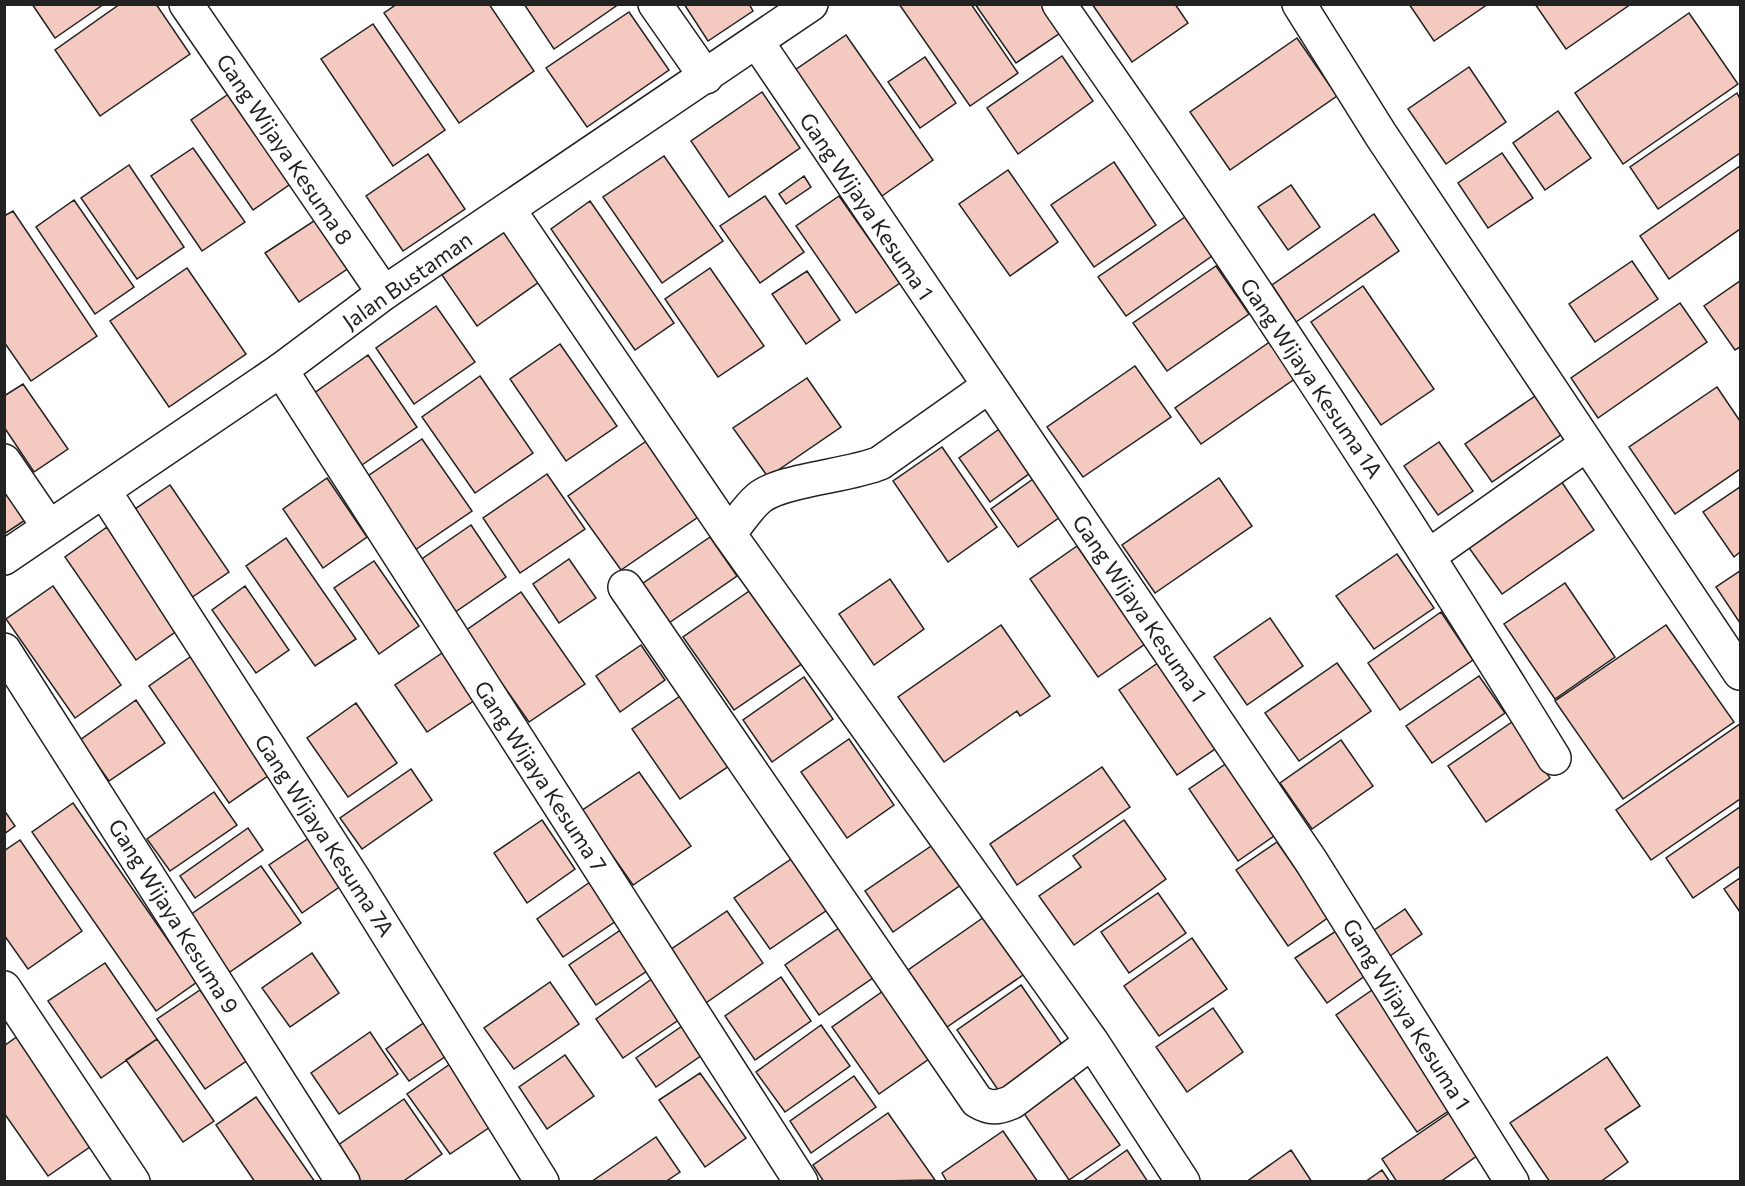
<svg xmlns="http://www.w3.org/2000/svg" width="1745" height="1186" font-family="Commissioner,sans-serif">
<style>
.building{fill:#f3c9c0;stroke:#222;stroke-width:1.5}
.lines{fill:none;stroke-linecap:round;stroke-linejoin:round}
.minor-casing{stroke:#222;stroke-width:36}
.secondary-casing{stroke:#222;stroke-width:36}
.minor{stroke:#fff;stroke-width:33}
.secondary{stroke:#fff;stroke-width:33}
.labels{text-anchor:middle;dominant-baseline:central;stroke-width:4.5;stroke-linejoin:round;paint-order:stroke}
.street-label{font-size:22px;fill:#222;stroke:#fff}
</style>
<rect width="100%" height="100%" fill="#fff"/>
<path class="building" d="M32 4H104L55 38Z
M120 4H156L190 54 100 116 55 50Z
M397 4H489L534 71 459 123 384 13Z
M524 4H619L554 49Z
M684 4H749L753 11 708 41Z
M899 4H971L1018 73 970 106Z
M975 4H1053L1069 27 1016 63Z
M1092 4H1175L1188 23 1132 62Z
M1409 4H1488L1434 41Z
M1535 4H1631L1566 49Z
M629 12 669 70 587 127 546 68Z
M1689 13 1738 84 1623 164 1575 93Z
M373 24 445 130 393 166 321 59Z
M846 35 933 160 882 196 795 70Z
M1297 38 1337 96 1230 170 1190 112Z
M1062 56 1093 101 1018 154 987 108Z
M925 57 956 103 920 128 888 82Z
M1469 67 1506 122 1446 164 1408 109Z
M240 86 302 176 253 210 191 120Z
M762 92 800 148 729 197 691 141Z
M1737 93 1740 99V153L1658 209 1630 167Z
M1558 111 1591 158 1545 190 1513 143Z
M193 148 245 222 202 251 151 176Z
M1502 153 1533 198 1488 228 1458 183Z
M428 154 465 209 403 251 366 196Z
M664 156 723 241 662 283 603 197Z
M1114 162 1156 225 1094 267 1051 205Z
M129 165 184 247 137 279 81 198Z
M1740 166V229L1669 279 1640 236Z
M1008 170 1058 242 1010 276 959 204Z
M804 176 811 187 786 204 779 194Z
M1291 185 1320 227 1288 250 1258 207Z
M765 196 804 252 760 283 720 226Z
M839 196 900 283 856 313 796 226Z
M74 200 134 287 95 314 36 227Z
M590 201 674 323 635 350 551 229Z
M13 211 97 336 31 381 4 342V216Z
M1374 214 1399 251 1296 322 1272 285Z
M323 215 356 263 299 302 265 253Z
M1185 217 1212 256 1126 316 1098 277Z
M504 232 539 282 477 326 442 275Z
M1632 261 1658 299 1595 342 1569 304Z
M1216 266 1249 314 1167 371 1133 323Z
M187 268 246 354 169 407 110 321Z
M710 268 764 346 718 377 665 299Z
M807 271 840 320 806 344 772 294Z
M1740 281V347L1735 350 1704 306Z
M1363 286 1434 389 1381 425 1311 322Z
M1680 303 1707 342 1598 418 1571 378Z
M436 306 475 362 414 404 376 348Z
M1271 341 1296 378 1201 444 1175 408Z
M560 344 617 426 566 461 510 379Z
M368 355 417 427 359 467 310 396Z
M1135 366 1171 417 1083 477 1047 427Z
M480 376 533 453 475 493 422 417Z
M807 378 841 427 768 477 733 428Z
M23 384 68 449 34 472 4 427V396Z
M1717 387 1740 421V469L1675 514 1629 447Z
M1541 392 1568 430 1492 482 1465 444Z
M1009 422 1040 466 990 502 959 458Z
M652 437 704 513 621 570 568 496Z
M422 439 472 511 412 552 362 480Z
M1439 442 1473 491 1438 515 1404 466Z
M942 447 997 527 948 562 893 481Z
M4 467 36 513 4 534Z
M547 474 585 529 520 573 483 518Z
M1040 474 1067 512 1018 547 991 509Z
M327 478 367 537 323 568 283 509Z
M1219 478 1252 526 1155 593 1122 545Z
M1561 481 1594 530 1502 594 1467 545Z
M170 485 229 572 191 598 132 511Z
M1740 487V552L1734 557 1703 512Z
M471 525 506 577 451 615 416 563Z
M107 527 178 630 136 660 65 557Z
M710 537 737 576 666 625 639 586Z
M286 538 356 639 315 666 246 566Z
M1077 546 1145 644 1098 677 1030 579Z
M1397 554 1434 608 1374 649 1336 596Z
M569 559 596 598 559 623 533 584Z
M374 561 419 626 379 654 334 588Z
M1740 571V623L1716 587Z
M890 579 924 629 874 665 839 614Z
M1565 583 1615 657 1555 699 1504 624Z
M53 586 121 685 75 718 6 619Z
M245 586 289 650 256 673 212 610Z
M755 587 806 661 734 710 683 637Z
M521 592 585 684 529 722 465 631Z
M1441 612 1473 660 1400 710 1368 663Z
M1270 618 1303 666 1247 705 1214 657Z
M1001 625 1050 696 1020 716 1017 711 944 762 898 697Z
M1666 625 1734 722 1623 799 1555 701Z
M641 645 665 680 620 712 596 676Z
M445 651 478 698 427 732 395 685Z
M197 652 278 769 229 803 149 686Z
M1165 658 1224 743 1177 775 1119 690Z
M1337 663 1371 711 1299 761 1265 713Z
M1479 676 1505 713 1432 763 1406 726Z
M804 677 833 719 772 762 743 720Z
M686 692 735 762 680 799 632 729Z
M136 700 165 743 109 781 80 740Z
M356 703 397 763 348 797 307 738Z
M1512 722 1550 778 1486 822 1448 766Z
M1740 724V799L1651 860 1616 810Z
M849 739 894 805 847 838 801 772Z
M1341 740 1373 786 1312 829 1280 783Z
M1227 763 1277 834 1238 861 1189 789Z
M1102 767 1130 807 1017 885 990 844Z
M411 769 432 800 362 849 340 818Z
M639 772 691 846 633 885 581 811Z
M214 792 237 825 170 871 147 839Z
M73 803 197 982 156 1011 32 832Z
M1740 807V866L1693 898 1666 858Z
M4 810 15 826 4 834Z
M542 820 575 869 527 903 494 853Z
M1124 820 1166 879 1074 945 1039 896 1081 867 1073 856Z
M248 828 263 850 195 898 180 876Z
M315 834 348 881 302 913 269 865Z
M20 840 82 931 28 969 4 935V851Z
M940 840 968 880 893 932 865 891Z
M1277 842 1329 917 1288 946 1236 870Z
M800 853 836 904 770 949 734 898Z
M261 866 301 923 227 974 187 917Z
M1740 878V912L1724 889Z
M593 880 619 919 563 957 537 919Z
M1158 893 1186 933 1129 973 1101 932Z
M1405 909 1422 934 1384 960 1367 935Z
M727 911 763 963 703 1005 667 952Z
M987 915 1026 973 947 1027 908 970Z
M852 919 886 969 819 1015 785 965Z
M625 927 653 967 596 1005 569 965Z
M1339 929 1369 973 1327 1003 1295 958Z
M1192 938 1227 989 1159 1036 1124 986Z
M312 953 339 993 290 1027 262 988Z
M105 963 157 1039 101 1078 48 1001Z
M781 977 811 1021 755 1060 725 1016Z
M653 978 680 1019 623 1058 596 1019Z
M550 982 579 1024 514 1069 484 1028Z
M893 984 939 1052 879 1094 832 1027Z
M1021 985 1068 1053 1003 1097 957 1030Z
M1375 988 1456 1106 1417 1132 1336 1015Z
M200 990 248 1060 205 1089 157 1019Z
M1213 1008 1243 1052 1187 1092 1156 1047Z
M435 1015 458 1048 409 1081 386 1049Z
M685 1024 705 1053 656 1087 636 1058Z
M821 1025 850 1066 785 1112 756 1072Z
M25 1031 100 1140 48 1176 4 1113V1046Z
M370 1032 398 1074 339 1114 311 1073Z
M157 1039 214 1121 183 1142 126 1060Z
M565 1055 594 1096 547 1129 519 1087Z
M1607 1057 1640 1106 1605 1129 1628 1162 1600 1182H1550L1510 1123Z
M453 1062 496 1123 450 1154 407 1094Z
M700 1073 746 1138 705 1167 659 1100Z
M1071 1074 1120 1145 1069 1180 1021 1109Z
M854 1076 876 1107 811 1153 790 1121Z
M256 1097 315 1182H255L216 1125Z
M404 1099 442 1154 402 1182H357L334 1148Z
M1452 1111 1481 1153 1440 1182H1397L1382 1159Z
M888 1113 935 1180 824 1182 813 1165Z
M1003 1131 1038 1182H947L942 1173Z
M656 1137 680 1172 665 1182H591Z
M1127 1150 1148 1182H1082Z
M1291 1150 1312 1182H1246Z
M1382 1170 1390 1182H1365Z"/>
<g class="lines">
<defs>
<path id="minor" d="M186 4 384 293
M655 4 706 77
M1059 4C1232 251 1397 502 1554 758
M1299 4 1381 135 1740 673
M757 42 1311 861 1512 1182
M509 210 729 534 1092 1042 1183 1182
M281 370 801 1182
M4 461 49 527
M104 491 355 881 542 1182
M729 534C739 522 747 508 759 498 780 480 849 476 880 463L989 386
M1430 555 1587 444
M625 587 977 1101C990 1109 998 1108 1012 1102L1092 1042
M4 650 343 1182
M4 988 133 1182"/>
<path id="secondary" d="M4 558 281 370 384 293 811 4"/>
</defs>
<use href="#minor" class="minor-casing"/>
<use href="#secondary" class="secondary-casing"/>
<use href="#minor" class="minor"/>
<use href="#secondary" class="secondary"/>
</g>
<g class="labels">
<g class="street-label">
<text transform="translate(285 149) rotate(56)">Gang Wijaya Kesuma 8</text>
<text transform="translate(867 206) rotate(56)">Gang Wijaya Kesuma 1</text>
<text transform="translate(407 280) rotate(-35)">Jalan Bustaman</text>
<text transform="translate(1312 378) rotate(56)">Gang Wijaya Kesuma 1A</text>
<text transform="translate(1140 608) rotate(56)">Gang Wijaya Kesuma 1</text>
<text transform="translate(541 776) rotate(57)">Gang Wijaya Kesuma 7</text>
<text transform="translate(325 835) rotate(57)">Gang Wijaya Kesuma 7A</text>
<text transform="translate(174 916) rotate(58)">Gang Wijaya Kesuma 9</text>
<text transform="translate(1407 1014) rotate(58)">Gang Wijaya Kesuma 1</text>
</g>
</g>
<rect width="1745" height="1186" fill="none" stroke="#222222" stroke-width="12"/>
</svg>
